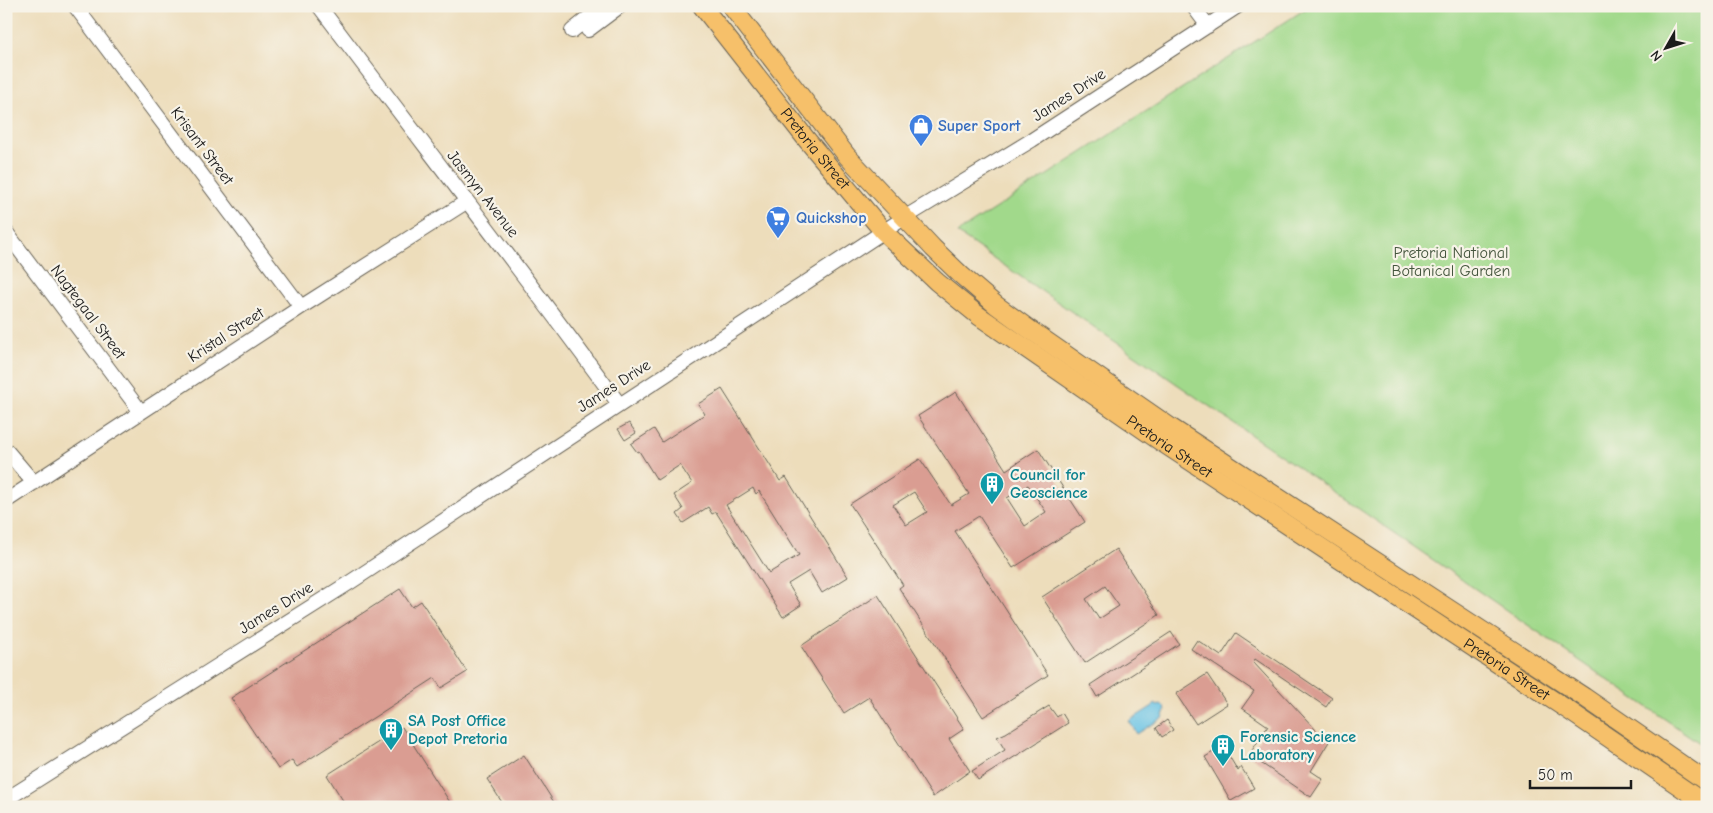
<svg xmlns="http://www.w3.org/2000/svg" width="1713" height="813" font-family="'Comic Neue',sans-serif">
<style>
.green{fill:#a1d98b;stroke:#5e7a54}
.water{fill:#67c3e5;stroke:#427080}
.building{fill:#da9d92;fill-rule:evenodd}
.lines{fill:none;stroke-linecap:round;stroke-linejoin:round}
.minor-casing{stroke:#656054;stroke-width:16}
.major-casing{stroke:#656054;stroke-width:20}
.minor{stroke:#fff;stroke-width:14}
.major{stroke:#f6c06b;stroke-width:18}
.labels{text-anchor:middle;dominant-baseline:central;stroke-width:4.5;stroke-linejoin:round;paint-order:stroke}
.street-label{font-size:16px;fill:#1c1c1c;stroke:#f7f3e8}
.shop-label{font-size:16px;font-weight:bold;fill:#366cbe;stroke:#f7f3e8;text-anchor:start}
.park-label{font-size:16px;fill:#44553d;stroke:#f7f3e8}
.culture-label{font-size:16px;font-weight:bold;fill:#0d838f;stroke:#f7f3e8;text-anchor:start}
</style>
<rect width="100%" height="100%" fill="#f7f3e8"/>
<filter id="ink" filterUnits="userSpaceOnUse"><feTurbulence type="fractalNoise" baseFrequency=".02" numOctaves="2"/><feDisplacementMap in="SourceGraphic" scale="10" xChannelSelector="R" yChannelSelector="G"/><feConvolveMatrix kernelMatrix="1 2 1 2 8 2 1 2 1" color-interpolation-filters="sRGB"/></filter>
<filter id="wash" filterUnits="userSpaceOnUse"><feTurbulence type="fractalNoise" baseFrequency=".0096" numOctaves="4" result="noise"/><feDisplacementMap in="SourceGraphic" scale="20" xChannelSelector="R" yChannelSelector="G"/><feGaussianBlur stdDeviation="1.12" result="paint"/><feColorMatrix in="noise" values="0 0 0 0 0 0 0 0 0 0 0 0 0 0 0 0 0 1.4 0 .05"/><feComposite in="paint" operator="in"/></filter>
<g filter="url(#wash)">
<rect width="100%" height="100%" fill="#edddbb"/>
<path class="green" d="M1310 6H1707V748L957 233Z"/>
<path class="water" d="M1156 704 1157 706 1160 705 1165 707 1166 710 1163 715 1164 717 1137 734 1129 721Z"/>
<g id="blocks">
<path class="building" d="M722 389 780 481 786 477 848 577 822 593 809 571 788 584 801 605 783 617 716 512 712 514 708 507 683 523 677 514 683 509 674 495 692 483 680 465 657 480 639 451 637 452 631 444 654 429 662 442 705 414 698 404ZM753 488 756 494 759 491 799 555 769 573 726 505Z
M956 392 1006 470 1038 449 1085 522 1013 568 979 516 955 531 1048 675 983 717 899 588 903 585 850 504 920 459 951 505 969 494 918 416ZM1028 485 1046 512 1025 526 1007 498ZM914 492 927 512 906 525 893 505Z
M629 423 636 433 625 440 618 429Z
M1116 549 1159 615 1085 663 1042 597ZM1105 586 1119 606 1099 619 1086 599Z
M400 589 412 607 421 601 467 672 441 688 435 678 297 767 292 760 278 769 231 698Z
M878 595 964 729 949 739 970 771 933 797 869 697 844 713 801 646Z
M1171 632 1179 644 1097 697 1090 685Z
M1236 633 1332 698 1326 707 1255 659 1253 662 1316 730 1330 740 1311 771 1323 779 1311 797 1249 755 1268 726 1242 708 1254 691 1191 649 1197 640 1221 656Z
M1207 674 1227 704 1196 724 1176 694Z
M1049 706 1057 717 1062 713 1068 723 978 780 972 771 1005 750 997 737 1006 733Z
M1167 720 1173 730 1162 737 1156 728Z
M402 727 453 807H347L327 775Z
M1223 746 1238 771 1241 767 1254 788 1231 801 1205 757Z
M524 755 557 807H505L487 779Z"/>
</g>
</g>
<g filter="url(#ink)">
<use href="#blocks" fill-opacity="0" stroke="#656054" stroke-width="1"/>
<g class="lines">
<defs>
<path id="minor" d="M75 6 301 307
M319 6C419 139 521 270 619 404
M1193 6 1208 26
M588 30 620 6
M572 31 603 6
M6 232 141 412
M6 450 34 483
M6 501 301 307 466 202
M10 797 352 581 904 218 1032 140 1238 6"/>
<g id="major">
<path id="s1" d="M702 6 807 140 883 231 937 282 979 316 1160 441 1571 712 1707 805"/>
<path d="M731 6 847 156 933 248 961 275 996 305 1029 329 1170 427 1584 697 1707 782"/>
</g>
</defs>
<use href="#minor" class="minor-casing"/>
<use href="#major" class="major-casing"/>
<use href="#minor" class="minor"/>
<use href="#major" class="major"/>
</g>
</g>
<defs>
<symbol id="shop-pin" viewBox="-11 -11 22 30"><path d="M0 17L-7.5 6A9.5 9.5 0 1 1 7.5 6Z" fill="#3f7fe0" stroke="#f7f3e8"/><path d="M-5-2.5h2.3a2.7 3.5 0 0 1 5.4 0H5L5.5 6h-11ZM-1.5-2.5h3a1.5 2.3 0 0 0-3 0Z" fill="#fff"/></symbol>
<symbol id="supermarket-pin" viewBox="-11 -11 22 30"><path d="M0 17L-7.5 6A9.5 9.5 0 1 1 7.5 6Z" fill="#3f7fe0" stroke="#f7f3e8"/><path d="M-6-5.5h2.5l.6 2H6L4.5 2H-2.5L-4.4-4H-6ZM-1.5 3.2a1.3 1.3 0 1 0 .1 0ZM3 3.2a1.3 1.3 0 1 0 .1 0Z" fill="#fff"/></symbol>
<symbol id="building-pin" viewBox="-11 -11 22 30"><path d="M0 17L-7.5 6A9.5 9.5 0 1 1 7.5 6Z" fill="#0f9aa8" stroke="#f7f3e8"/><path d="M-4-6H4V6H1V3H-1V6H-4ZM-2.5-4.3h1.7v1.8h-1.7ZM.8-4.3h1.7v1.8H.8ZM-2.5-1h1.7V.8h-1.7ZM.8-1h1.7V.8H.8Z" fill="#fff"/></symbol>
</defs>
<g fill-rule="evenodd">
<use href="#shop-pin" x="907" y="112" width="28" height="38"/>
<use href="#supermarket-pin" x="764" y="204" width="28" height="38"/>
<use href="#building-pin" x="978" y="470" width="28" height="38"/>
<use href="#building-pin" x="377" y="716" width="28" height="38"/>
<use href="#building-pin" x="1209" y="732" width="28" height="38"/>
</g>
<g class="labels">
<g class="street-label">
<text transform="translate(1069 95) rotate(-33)">James Drive</text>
<text transform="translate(202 146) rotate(53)">Krisant Street</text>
<text stroke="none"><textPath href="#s1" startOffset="182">Pretoria Street</textPath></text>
<text transform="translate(483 194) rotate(52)">Jasmyn Avenue</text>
<text transform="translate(88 312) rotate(53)">Nagtegaal Street</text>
<text transform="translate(226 335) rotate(-33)">Kristal Street</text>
<text transform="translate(614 386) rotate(-33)">James Drive</text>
<text stroke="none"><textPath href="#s1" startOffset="648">Pretoria Street</textPath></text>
<text transform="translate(276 608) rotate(-32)">James Drive</text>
<text stroke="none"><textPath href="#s1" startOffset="1052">Pretoria Street</textPath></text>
</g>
<g class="shop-label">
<text x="938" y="126">Super Sport</text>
<text x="796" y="218">Quickshop</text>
</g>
<g class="park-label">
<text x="1451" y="253">Pretoria National<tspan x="1451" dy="18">Botanical Garden</tspan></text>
</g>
<g class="culture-label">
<text x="1010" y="475">Council for<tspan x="1010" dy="18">Geoscience</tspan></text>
<text x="408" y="721">SA Post Office<tspan x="408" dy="18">Depot Pretoria</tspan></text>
<text x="1240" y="737">Forensic Science<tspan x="1240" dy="18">Laboratory</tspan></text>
</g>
</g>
<rect width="1713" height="813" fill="none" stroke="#f7f3e8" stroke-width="25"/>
<g transform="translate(1666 48) rotate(231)" stroke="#f7f3e8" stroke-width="4" paint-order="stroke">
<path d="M0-4L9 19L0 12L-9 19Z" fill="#1c1c1c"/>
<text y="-8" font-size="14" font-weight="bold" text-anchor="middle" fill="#1c1c1c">N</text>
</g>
<path d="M1530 780v8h101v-8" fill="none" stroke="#1c1c1c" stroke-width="2.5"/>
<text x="1538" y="780" font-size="15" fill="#1c1c1c" stroke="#f7f3e8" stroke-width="4" paint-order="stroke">50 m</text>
</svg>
